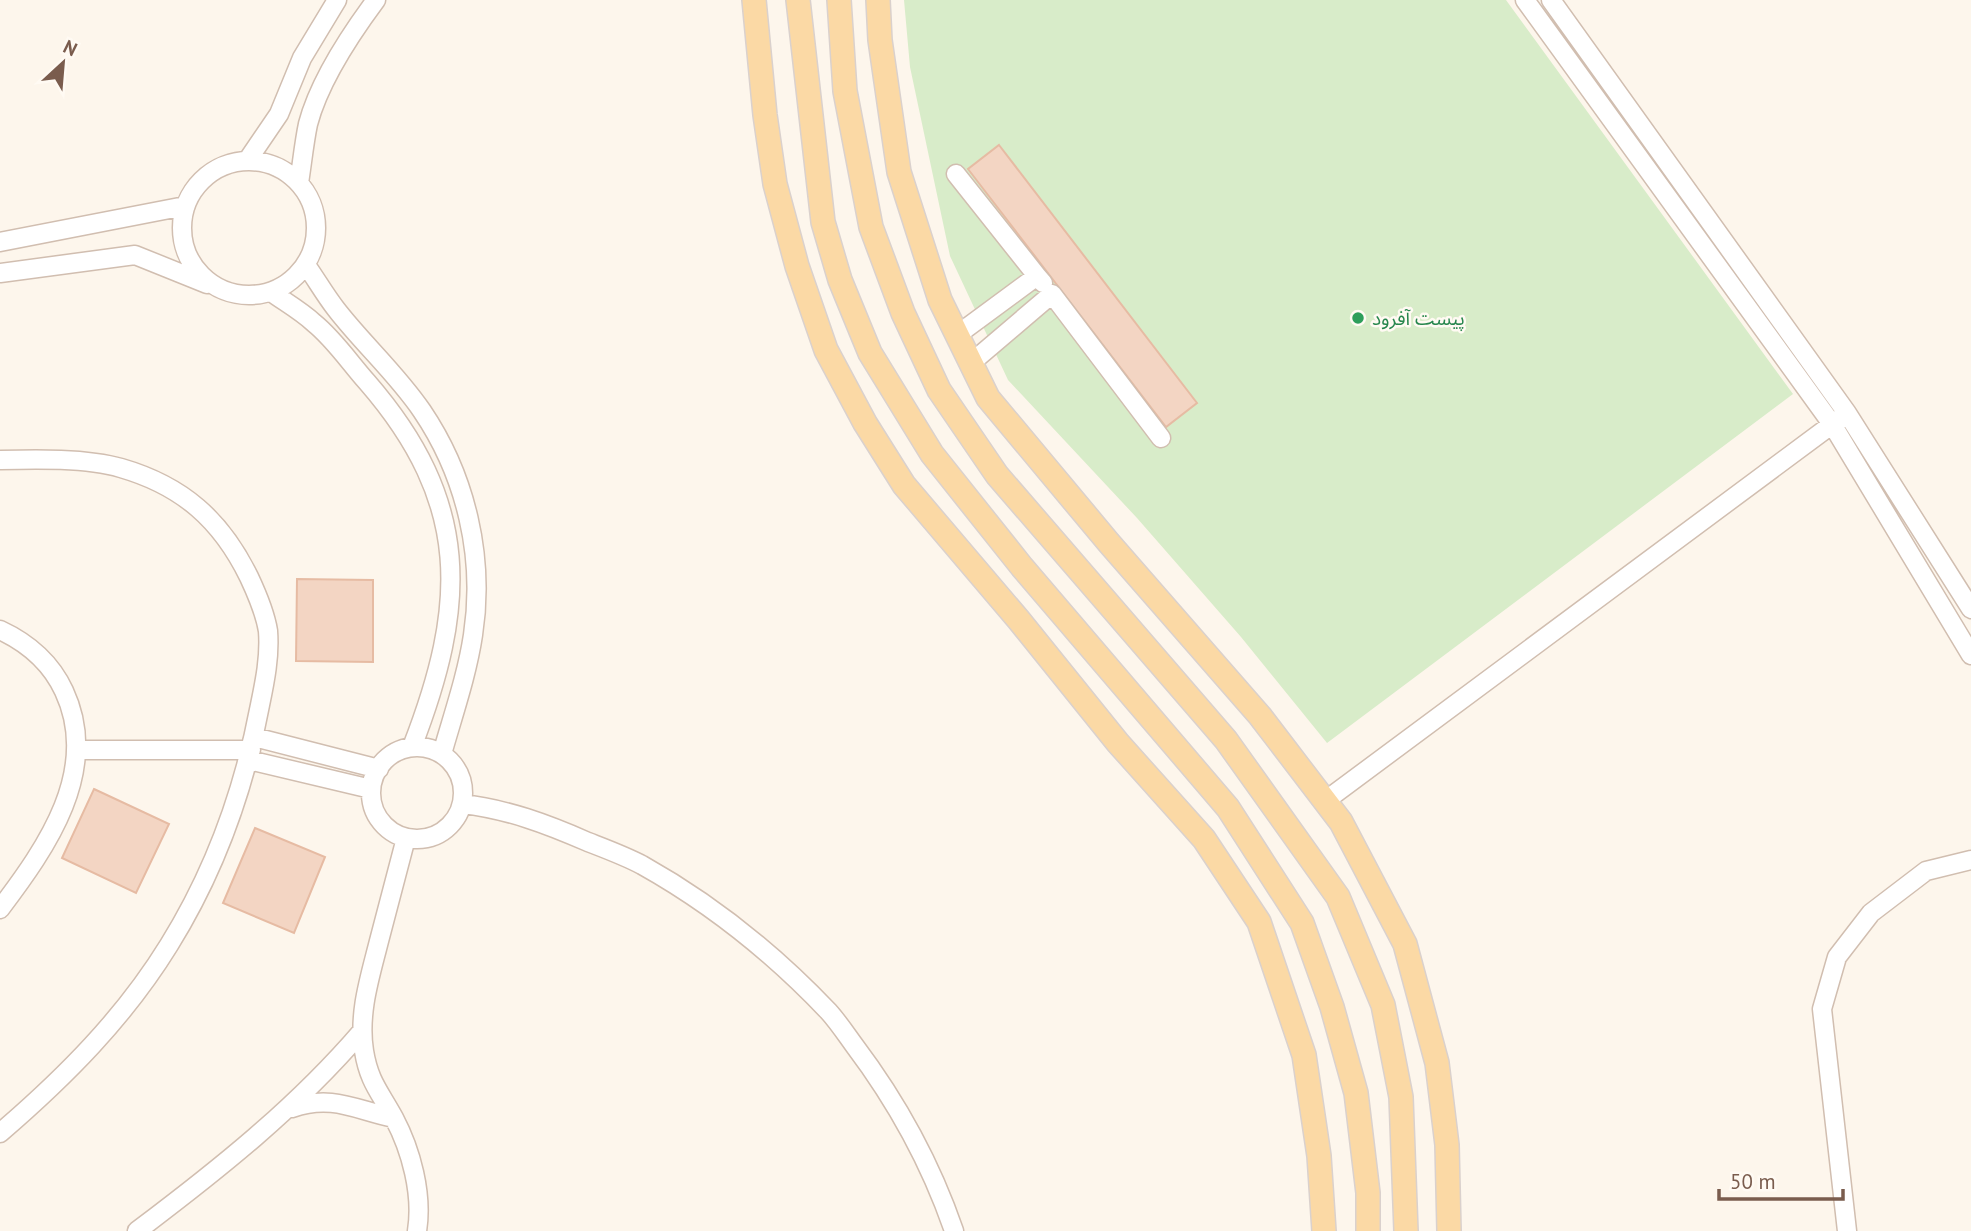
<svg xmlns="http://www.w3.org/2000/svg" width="1971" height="1231" font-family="'PT Sans','Noto Sans Arabic',sans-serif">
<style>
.green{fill:#d8ecc9}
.building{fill:#f3d5c3;stroke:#e6bba3;stroke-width:2}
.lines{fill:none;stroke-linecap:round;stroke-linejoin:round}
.minor-casing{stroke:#d1beb0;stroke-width:21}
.major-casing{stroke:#dad1cd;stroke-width:26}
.minor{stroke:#fff;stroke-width:18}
.major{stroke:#fbd9a5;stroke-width:23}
.leisure-dot{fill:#2e9e5b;stroke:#fffaf3;stroke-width:2.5}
.labels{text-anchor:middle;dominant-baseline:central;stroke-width:5;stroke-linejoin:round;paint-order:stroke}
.leisure-label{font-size:19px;fill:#27864d;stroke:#fffaf3;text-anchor:start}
</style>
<rect width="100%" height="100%" fill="#fdf6ec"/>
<path class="green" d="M904 0H1506L1793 394 1327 743 1241 637 1137 518 1008 380 950 256 910 67Z"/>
<path class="building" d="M999 145 1197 403 1166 427 968 169Z
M297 579 373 580V662L296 661Z
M94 789 169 824 136 893 62 858Z
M255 828 325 857 294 933 223 903Z"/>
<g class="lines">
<defs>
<path id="minor" d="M1525 0 1832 424 1971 655
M1551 0 1847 413 1971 609
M247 161 279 114 302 58 337 0
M182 228a67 67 0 1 1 134 0a67 67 0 1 1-134 0Z
M956 174 1037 276
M299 183C302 164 304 143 308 124 319 82 350 35 376 0
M0 242 185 206
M306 265C316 279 325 295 336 309 363 344 397 374 422 411 466 476 485 557 473 635 467 675 453 715 442 754
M0 273 135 255 207 284
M271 292C285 302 301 311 314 323 334 339 350 363 367 382 472 503 467 605 412 747
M957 335 1037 276 1043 283
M971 363 1052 294 1161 438
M0 460C35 459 87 458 121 468 183 486 221 520 249 577 257 594 265 612 268 631 270 656 265 681 260 705 244 790 215 871 169 945 124 1018 65 1077 0 1133
M0 630C28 643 51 663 64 691 101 770 47 847 0 909
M254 737 379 769
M371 793a46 46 0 1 1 92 0a46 46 0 1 1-92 0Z
M78 750H251
M249 760 371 789
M1325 801 1842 417
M462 804C507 809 547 824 588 842 606 849 625 856 642 865 710 903 775 955 829 1012 838 1022 846 1034 854 1045 897 1102 931 1164 954 1231
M406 838C397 872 388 906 379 941 370 977 358 1013 364 1051 369 1082 380 1092 394 1118 411 1150 423 1194 417 1231
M292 1108C332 1094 356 1110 394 1118
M137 1231C218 1170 296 1108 362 1031
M1847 1231 1822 1009 1837 957 1871 913 1926 871 1971 860"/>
<path id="major" d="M754 0 765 115 775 184 797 266 826 350 865 423 904 485 1018 619 1118 743 1204 839 1259 922 1304 1055 1319 1156 1324 1231
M798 0 823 222 840 280 870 353 932 454 1022 567 1228 808 1302 923 1332 1007 1356 1093 1368 1193V1231
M839 0 845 91 871 227 903 313 939 390 997 475 1226 740 1338 897 1383 1005 1401 1097 1406 1231
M878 0 880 40 899 172 940 300 988 398 1109 543 1260 716 1341 822 1405 944 1437 1063 1447 1145 1449 1231"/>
</defs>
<use href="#minor" class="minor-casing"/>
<use href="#major" class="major-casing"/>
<use href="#minor" class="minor"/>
<use href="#major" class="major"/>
</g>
<circle class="leisure-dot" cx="1358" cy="318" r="7"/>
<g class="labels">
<g class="leisure-label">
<text x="1372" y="318">پیست آفرود</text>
</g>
</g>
<g transform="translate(63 63) rotate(26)" stroke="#fffaf3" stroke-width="5" paint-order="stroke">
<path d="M0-5L12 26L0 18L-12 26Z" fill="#7a5c4d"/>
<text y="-10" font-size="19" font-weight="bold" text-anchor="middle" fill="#7a5c4d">N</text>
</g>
<path d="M1719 1189v10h124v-10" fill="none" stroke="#7a5c4d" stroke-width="3.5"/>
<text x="1730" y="1189" font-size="21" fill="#7a5c4d" stroke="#fffaf3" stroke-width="5" paint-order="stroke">50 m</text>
</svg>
